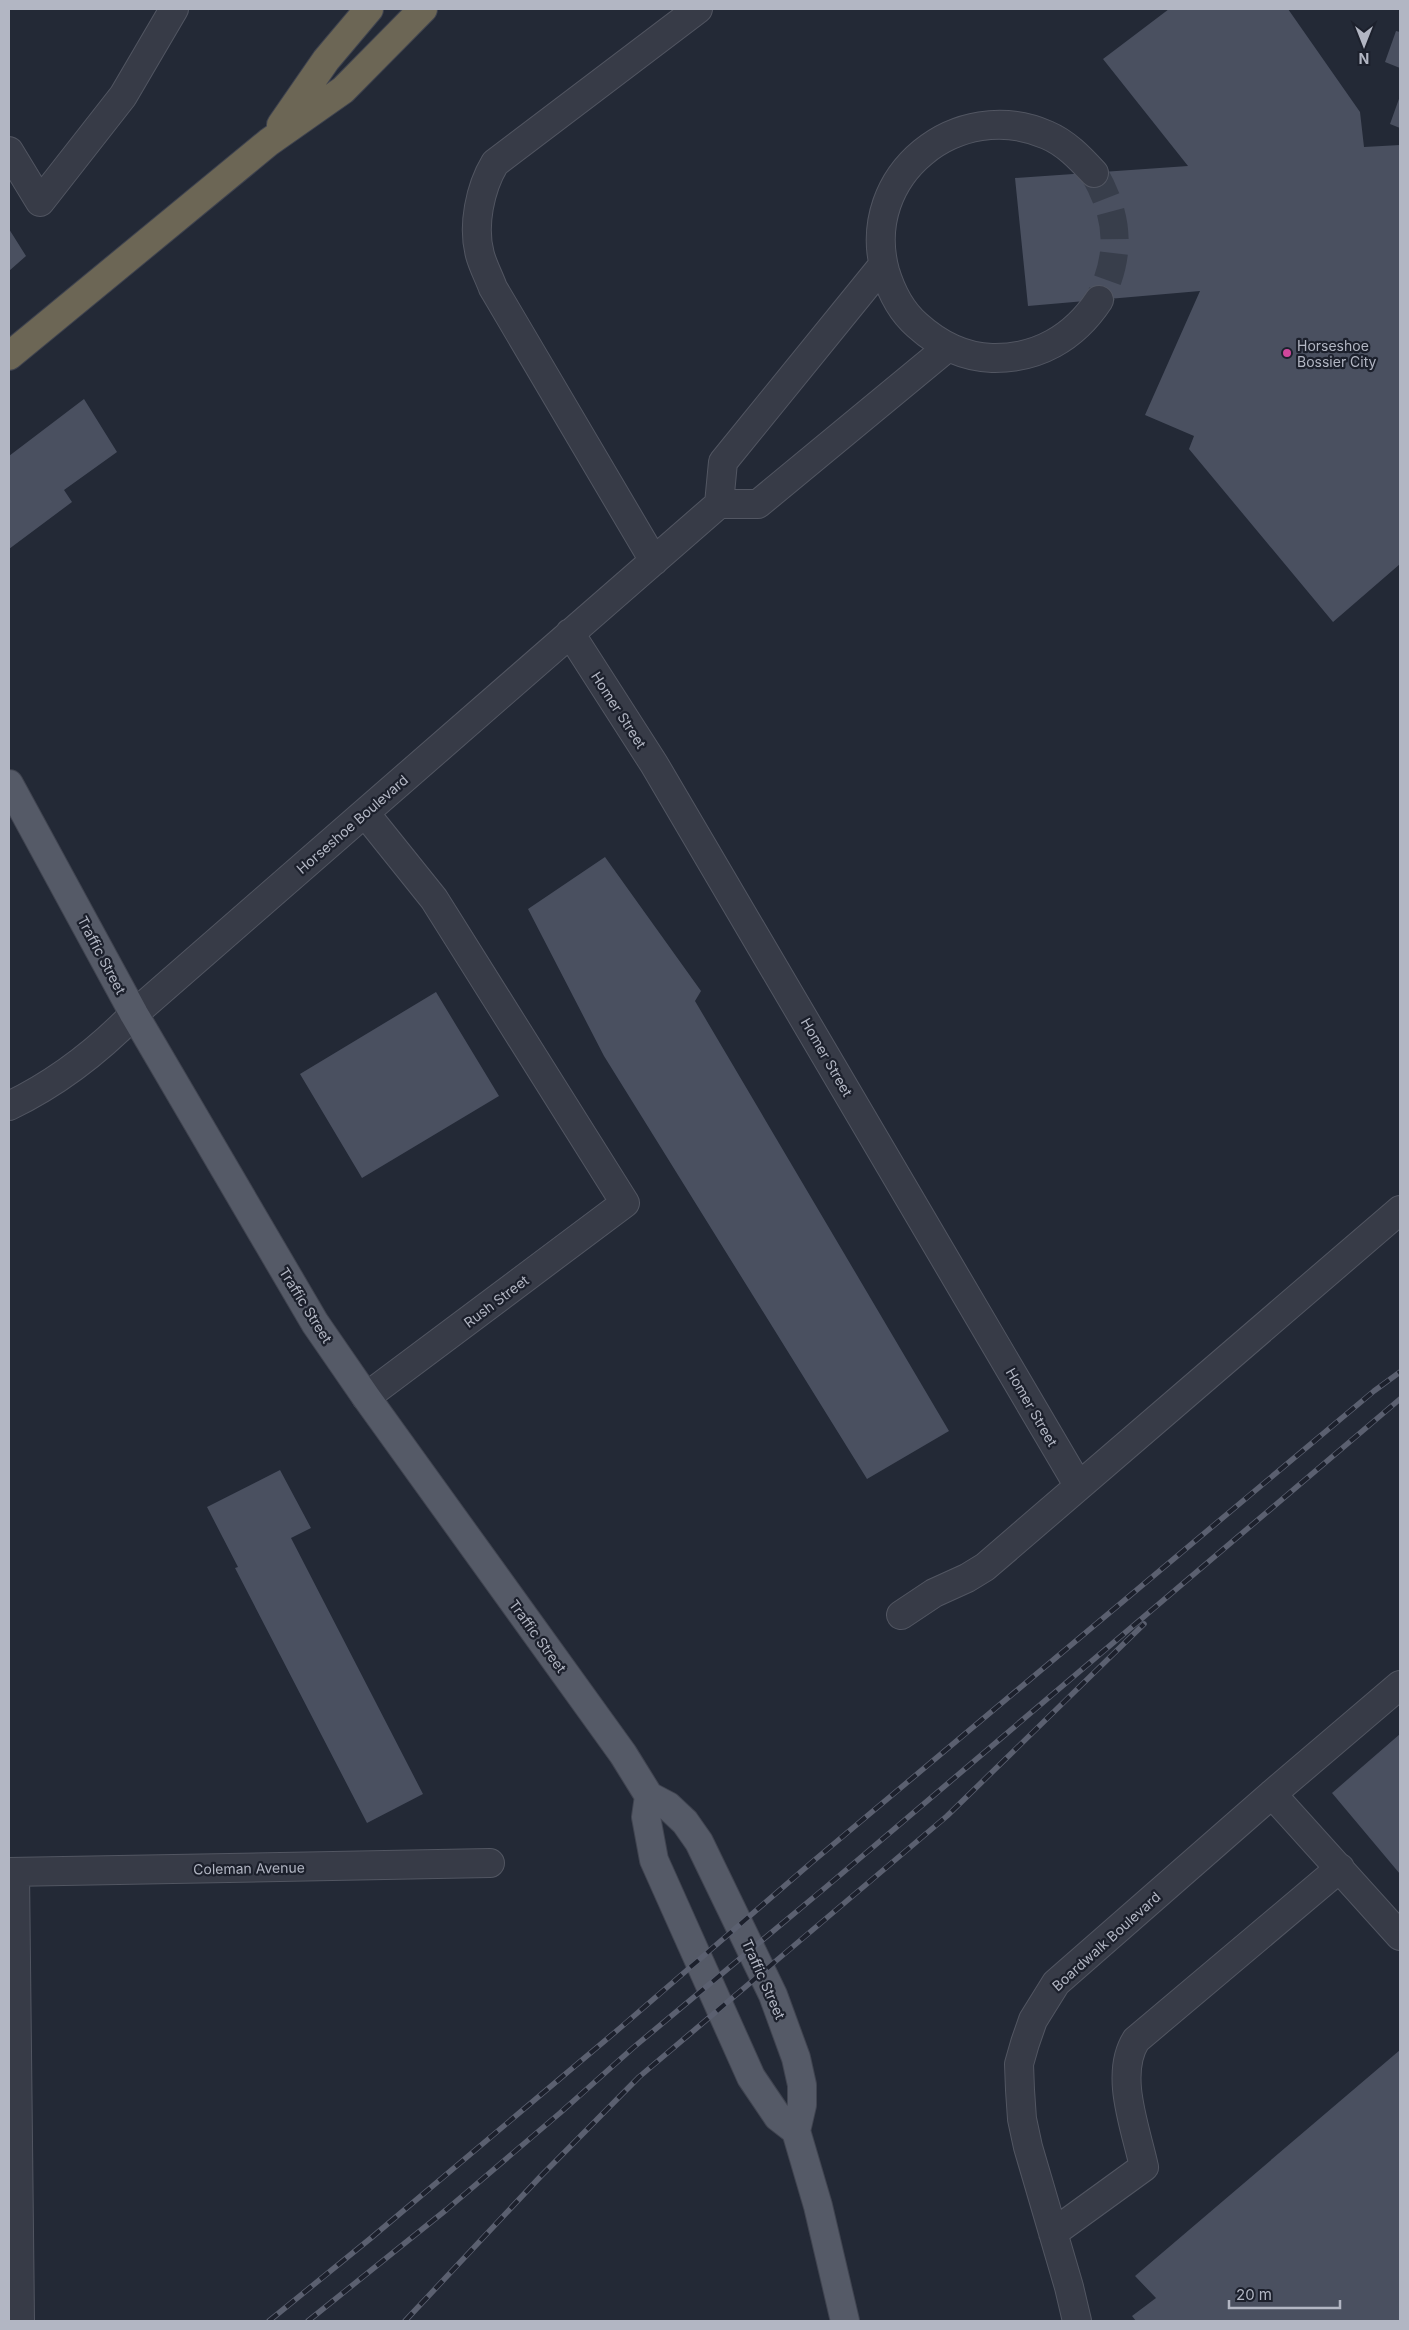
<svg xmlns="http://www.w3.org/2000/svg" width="1409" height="2330" font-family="Inter,sans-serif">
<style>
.building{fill:#4a5060}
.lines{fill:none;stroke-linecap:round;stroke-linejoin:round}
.minor-tunnel{stroke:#383e4b;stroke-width:28;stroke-dasharray:28 14;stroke-linecap:butt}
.minor-casing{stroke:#525662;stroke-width:30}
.major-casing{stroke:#404450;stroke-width:30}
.highway-casing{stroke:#3f434f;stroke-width:30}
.minor{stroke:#373b47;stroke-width:28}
.major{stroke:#555a67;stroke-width:28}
.highway{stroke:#6c6655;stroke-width:28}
.rail-casing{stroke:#5b6070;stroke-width:5.5}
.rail{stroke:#1c202c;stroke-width:4;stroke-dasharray:11;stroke-linecap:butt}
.hotel-dot{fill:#d1479c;stroke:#1c202c;stroke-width:2}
.labels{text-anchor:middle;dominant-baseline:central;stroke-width:4.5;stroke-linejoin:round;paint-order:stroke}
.poi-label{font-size:14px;fill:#b2b6c3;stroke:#1c202c;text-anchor:start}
.street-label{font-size:14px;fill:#b2b6c3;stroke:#1c202c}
</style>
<rect width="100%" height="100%" fill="#232936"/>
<path class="building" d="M1169 9H1288L1360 112 1364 147 1400 145V564L1333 622 1189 449 1194 436 1145 415 1200 291 1028 306 1015 178 1188 166 1103 59Z
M1396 31 1400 32V68L1385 62Z
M1400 96V128L1390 124Z
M9 229 26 256 9 271Z
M84 399 117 452 64 490 72 502 9 549V456Z
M605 857 701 991 695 1001 949 1431 867 1479 604 1056 528 909Z
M436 992 499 1096 362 1178 300 1074Z
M280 1470 311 1528 291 1538 423 1794 367 1823 235 1568 238 1567 207 1507Z
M1400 1734V1874L1332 1793Z
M1400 2050V2321H1136L1132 2316 1156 2298 1135 2276Z"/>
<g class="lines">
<path class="minor-tunnel" d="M1094 173C1119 217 1122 254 1099 300"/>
<defs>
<path id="minor" d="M9 151 40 202 123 96 174 9
M1094 173C1080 158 1066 143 1047 135 958 96 859 175 885 271 891 291 901 311 917 325 938 344 963 357 992 358 1037 359 1074 338 1099 300
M719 504 723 462 883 265
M654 561 493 288C489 277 483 266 480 255 472 226 480 188 495 163L698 9
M570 633 654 764 1078 1485
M365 813 434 899 625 1203 366 1397
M9 1106C57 1083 97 1052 134 1014L719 504H758L948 347
M901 1615 934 1593 967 1578 985 1567 1400 1210
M1272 1794 1400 1936
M9 1872 490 1863
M15 1872 20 2321
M1053 2233 1144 2167C1136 2129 1114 2075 1136 2040L1340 1868
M1077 2321 1069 2287 1028 2147 1022 2119 1020 2090 1019 2064 1025 2043 1033 2020 1056 1983 1272 1794 1400 1685"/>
<path id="major" d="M9 784 134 1014 315 1323 366 1397 623 1754 649 1796 668 1806 685 1822 699 1842 773 1995 796 2058 802 2085V2105L796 2131 818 2206 845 2321
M649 1796 646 1817 654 1860 751 2077 778 2117 796 2131"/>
<path id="highway" d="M281 125 326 60 369 9
M9 356 269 142 343 90 423 9"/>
</defs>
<use href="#minor" class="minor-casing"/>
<use href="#major" class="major-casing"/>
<use href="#highway" class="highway-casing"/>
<use href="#minor" class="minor"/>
<use href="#major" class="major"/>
<use href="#highway" class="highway"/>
<defs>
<path id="rail" d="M269 2321 371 2238 620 2028 811 1863 1374 1391 1400 1372
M308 2321 446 2210 560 2113 634 2047 826 1887 1400 1399
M405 2321 540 2177 639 2077 947 1816 1144 1624"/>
</defs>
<use href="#rail" class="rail-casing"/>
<use href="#rail" class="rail"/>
</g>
<circle class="hotel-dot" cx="1287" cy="353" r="5"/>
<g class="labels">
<g class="poi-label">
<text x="1297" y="345">Horseshoe<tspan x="1297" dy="16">Bossier City</tspan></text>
</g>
<g class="street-label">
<text transform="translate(619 710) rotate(57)">Homer Street</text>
<text transform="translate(352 824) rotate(-41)">Horseshoe Boulevard</text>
<text transform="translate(102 955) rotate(62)">Traffic Street</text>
<text transform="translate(827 1057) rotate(60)">Homer Street</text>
<text transform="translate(496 1301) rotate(-37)">Rush Street</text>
<text transform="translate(306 1305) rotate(58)">Traffic Street</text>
<text transform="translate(1032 1407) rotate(60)">Homer Street</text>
<text transform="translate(538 1636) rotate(54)">Traffic Street</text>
<text transform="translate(249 1868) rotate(-1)">Coleman Avenue</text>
<text transform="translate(1106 1941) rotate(-42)">Boardwalk Boulevard</text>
<text transform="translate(764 1979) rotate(66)">Traffic Street</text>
</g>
</g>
<rect width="1409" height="2330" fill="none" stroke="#b2b6c3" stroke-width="20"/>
<g transform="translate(1364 45) rotate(180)" stroke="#1c202c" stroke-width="4" paint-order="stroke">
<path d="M0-4L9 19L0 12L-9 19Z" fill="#b2b6c3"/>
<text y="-8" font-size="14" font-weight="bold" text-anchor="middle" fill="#b2b6c3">N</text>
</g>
<path d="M1229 2300v8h111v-8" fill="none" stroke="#b2b6c3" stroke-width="2.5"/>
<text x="1236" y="2300" font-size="15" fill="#b2b6c3" stroke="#1c202c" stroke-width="4" paint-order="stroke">20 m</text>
</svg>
